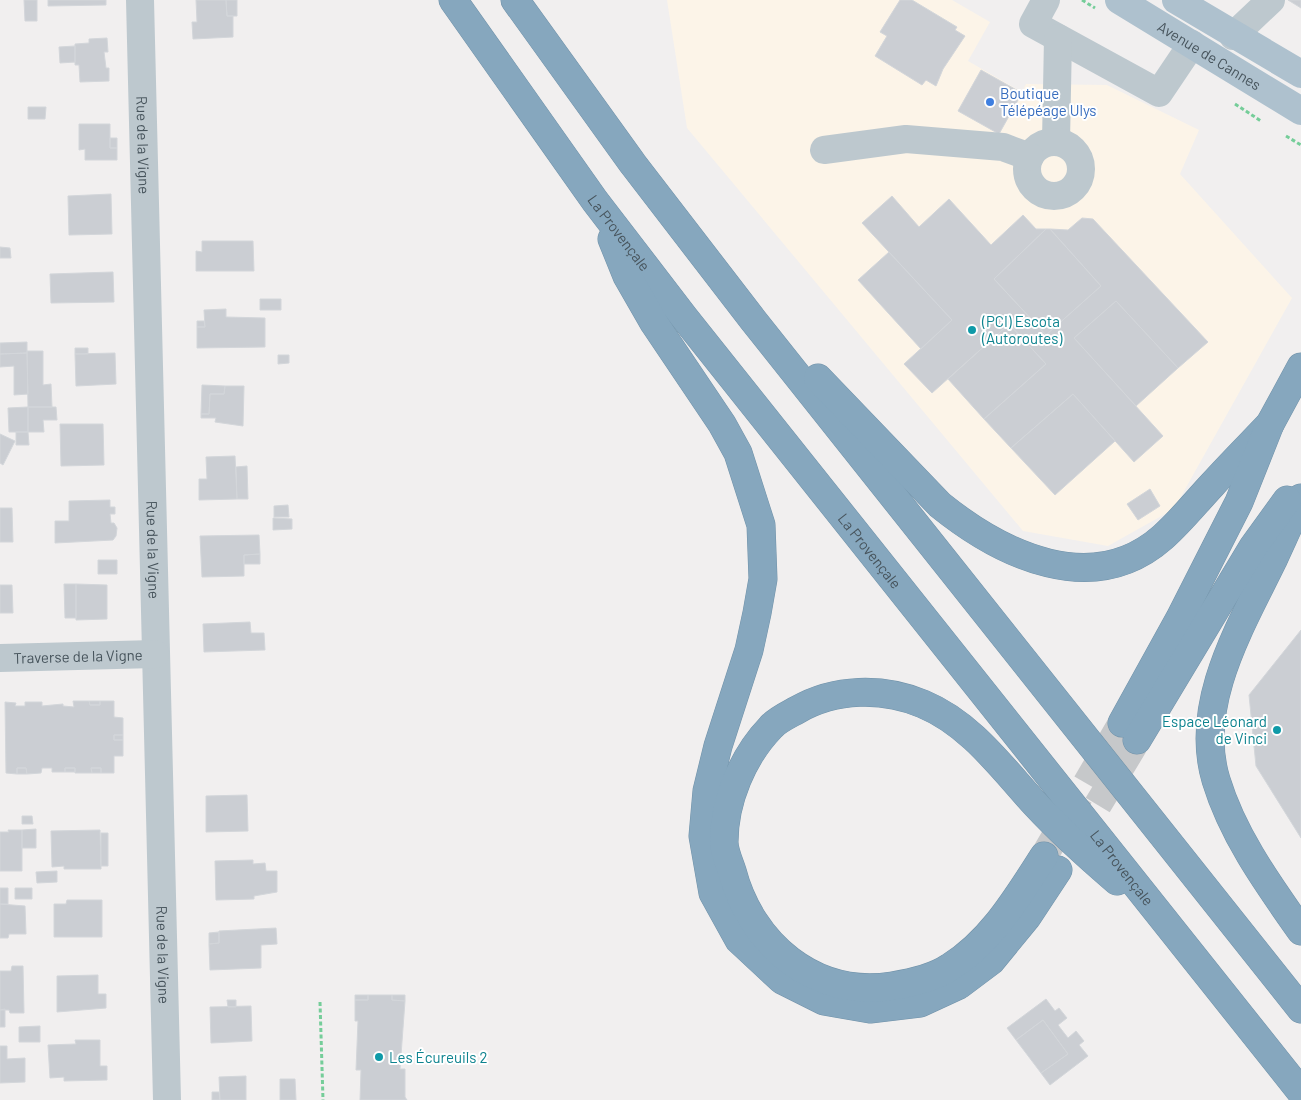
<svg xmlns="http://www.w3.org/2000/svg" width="1301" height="1100" font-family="Barlow,sans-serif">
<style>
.commercial{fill:#fcf4e8}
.building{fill:#cbced3;stroke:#d3d6da}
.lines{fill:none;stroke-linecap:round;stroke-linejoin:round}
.highway-tunnel{stroke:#c6c8ca;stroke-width:28;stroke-dasharray:28 14;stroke-linecap:butt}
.highway-casing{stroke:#7192a9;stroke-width:29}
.path{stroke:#75cd99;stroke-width:3;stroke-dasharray:4 2.5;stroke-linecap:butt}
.minor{stroke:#bdc8ce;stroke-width:28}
.major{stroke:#aec1ce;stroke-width:28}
.highway{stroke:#86a7be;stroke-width:28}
.shop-dot{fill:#3f7fe0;stroke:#fff;stroke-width:2}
.culture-dot{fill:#0f9aa8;stroke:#fff;stroke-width:2}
.labels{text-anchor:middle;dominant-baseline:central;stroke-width:4;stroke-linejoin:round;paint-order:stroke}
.street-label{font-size:15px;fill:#47545c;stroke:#fff}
.shop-label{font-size:15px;fill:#366cbe;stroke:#fff;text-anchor:start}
.culture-label{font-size:15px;fill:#0d838f;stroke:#fff;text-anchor:start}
</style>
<rect width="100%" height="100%" fill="#f1efef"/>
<path class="commercial" d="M667 0H952L990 22 968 61 1022 92 1026 84 1107 85 1199 130 1180 174 1292 298 1174 509 1108 546 1023 531 687 128Z"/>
<path class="building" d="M24 0H37V21H25Z
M48 0H106V5L48 6Z
M196 0H226L227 16H233V37L193 39 192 22H197Z
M226 0H237V16H227Z
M900 0H912L957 27 955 30 965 36 943 69 936 86 926 80 922 85 875 56 887 36 880 32Z
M1288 0H1301V8Z
M107 38 108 52H104L106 68H109V81L80 82 79 65H75V44L89 43V39Z
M75 46V62L60 63 59 47Z
M981 70 1022 93 999 134 958 111Z
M28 107H46L45 119H28Z
M79 124H110V148H117V160H85V149L79 150Z
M110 138H117V148H110Z
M111 194 112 234 69 235 68 196Z
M892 196 919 227 949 199 991 245 1023 215 1036 229H1046L994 279 1046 335 1101 286 1050 229 1068 230 1082 218 1093 219 1208 342 1178 368 1116 301 1074 338 1163 436 1134 462 1073 394 1011 448 984 419 1046 364 1009 324 932 393 904 364 952 320 862 223Z
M1046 229H1050L1101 286 1046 335 994 279Z
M202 241H253L254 271H196V251L202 252Z
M0 247 10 248 11 258H0Z
M889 252 952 320 921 349 858 280Z
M113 272 114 302 51 303 50 274Z
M260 299H281V310H260Z
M1116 301 1178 368 1136 406 1074 338Z
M226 309V317L265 318V347L197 348V327H205L204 310Z
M197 321H204L205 327H197Z
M1009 324 1046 364 984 419 948 379Z
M27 342V353L0 354V343Z
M75 348H88V354H75Z
M27 351H43V385L51 384 52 407H28Z
M27 353 28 394 14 395V366L0 367V354Z
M115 353 116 384 76 386 75 354Z
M278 355H289V363L278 364Z
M202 385 225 386 224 394H210L209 414H201Z
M225 386H244L243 426 215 422 216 418H201V414H209L210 394H224Z
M1073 394 1115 441 1055 495 1011 448Z
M28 407V432H9L8 408Z
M28 407H56L57 420H43L44 432H28Z
M60 424H103L104 465 61 466Z
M16 432H28L29 445H16Z
M0 434 15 441 3 465 0 463Z
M235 456 237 499 199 500V479H207L206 457Z
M247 466 248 499H237L236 467Z
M1150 489 1160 506 1138 520 1127 504Z
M110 500V507H115V514H110L111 523H114L117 528 116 536 113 540 55 543V521H69V501Z
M288 505 289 517H274V506Z
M0 508H12L13 542H0Z
M273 518 292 519V529L273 530Z
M259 535 260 554 244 555V576L202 577 200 536Z
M260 554V564H244V555Z
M98 560H117V574H98Z
M64 584H76V618H65Z
M76 584 107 585V619L76 620Z
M0 585H12L13 613H0Z
M250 622 251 633H264L265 650 204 652 203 624Z
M1301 630V838L1256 766 1249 695Z
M73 701H89L90 705H100V701H114V717L123 718V735H114V740H123V756H114V773H101V768H91L92 773H75V768H65V772H52V768H42L41 773 27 774 26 768H17V774L6 773 5 702 16 703 15 706H25V702H42V706L63 704V706L74 707Z
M89 701H100V705H90Z
M114 735H123V740H114Z
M17 768H26L27 774H17Z
M65 768H75V772H65Z
M91 768H101V773H92Z
M247 795 248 831 206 832V796Z
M22 816H32L33 824H22Z
M36 829V848H22V830Z
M8 830H22V871H0V832H9Z
M100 830 101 869H64V866L52 867 51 831Z
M101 833H108V866H101Z
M253 860V864L265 863 266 871H277V892L254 896V899L216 900 215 861Z
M57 871V882L37 883 36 872Z
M0 888H8V904H0Z
M15 888H32V899H15Z
M67 900H102V937H54V904H66Z
M0 904 25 906 26 934H9L8 938H0Z
M276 928 277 944 261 945V968L210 970 209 944 219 943V931Z
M219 932V943L209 944V933Z
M12 966H23L24 1013H10L9 1010H0V971H11Z
M98 975V994H106V1008L57 1012V976Z
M355 995H368V1000H355Z
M368 995H392V1000L405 1001 400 1069H405V1097L407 1100H360L361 1070H356L358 1021H355V1000H368Z
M392 995H405V1001L392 1000Z
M1046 999 1055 1011 1059 1008 1067 1018 1058 1025 1068 1038 1076 1031 1084 1041 1079 1045 1088 1056 1050 1085 1041 1073 1068 1054 1043 1020 1016 1040 1007 1028Z
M227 1000H236V1007H228Z
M251 1006 252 1041 211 1043 210 1007Z
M5 1009V1027H0V1010Z
M1043 1020 1068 1054 1041 1073 1016 1040Z
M40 1026V1042H19V1027Z
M75 1040H100V1066H107V1080L64 1081V1077L50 1078 48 1045 76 1044Z
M0 1046H7V1059L25 1058V1082L0 1083Z
M246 1076V1100H220L219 1077Z
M280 1079H295L296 1100H280Z
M212 1092H219L220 1100H212Z"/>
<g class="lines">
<path class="highway-tunnel" d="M1076 841 1137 740
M1044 856 1122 723"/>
<defs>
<g id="highway">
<path id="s4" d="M453 0 595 201 684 317 1301 1092"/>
<path d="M515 0 633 164 753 320 1301 1009"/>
<path d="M612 239 627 276 654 323 722 424 738 453 761 525 763 579 757 613 749 650 718 746 707 791 703 836 713 893 739 940 782 980 824 1001 870 1009 920 1003 959 985 991 961 1027 917 1058 870"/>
<path d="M818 378 940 505C1002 555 1093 599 1163 537 1181 521 1196 502 1212 485 1231 464 1251 444 1270 424"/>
<path d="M1301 498C1292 519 1282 540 1273 560 1241 626 1193 704 1216 780 1233 836 1268 884 1301 931"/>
<path d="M1122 723 1180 618 1239 502 1270 424 1301 367"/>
<path d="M1137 740 1253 547 1287 500"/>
<path d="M1044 856C1018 896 992 941 950 967 934 978 911 983 892 986 814 998 751 944 732 871 729 862 724 851 724 842 724 800 743 756 771 727 777 720 788 715 797 710 835 688 883 687 923 704 971 724 1002 768 1036 805 1061 832 1089 857 1117 881"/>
</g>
</defs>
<use href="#highway" class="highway-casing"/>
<path class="path" d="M1082 0 1095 8
M1235 104 1261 121
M1286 136 1301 145
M320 1002 323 1100"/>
<g class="minor">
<path id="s1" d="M140 0 167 1100"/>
<path d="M1046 0 1033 24 1159 93 1192 44"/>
<path d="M1233 36 1271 0"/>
<path d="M1056 141 1058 38"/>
<circle cx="1054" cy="169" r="27"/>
<path d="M824 150 906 139 1003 147 1030 157"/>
<path id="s2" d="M0 658 155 654"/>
</g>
<g class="major">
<path id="s3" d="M1119 0 1301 111"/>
<path d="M1176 0 1301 74"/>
</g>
<use href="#highway" class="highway"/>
</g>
<circle class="shop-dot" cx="990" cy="102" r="5"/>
<g class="culture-dot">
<circle cx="972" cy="330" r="5"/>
<circle cx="1277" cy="730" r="5"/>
<circle cx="379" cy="1057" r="5"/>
</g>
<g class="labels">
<g class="street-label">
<text stroke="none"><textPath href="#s3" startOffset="106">Avenue de Cannes</textPath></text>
<text stroke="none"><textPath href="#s1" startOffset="145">Rue de la Vigne</textPath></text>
<text stroke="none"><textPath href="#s4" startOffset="286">La Provençale</textPath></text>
<text stroke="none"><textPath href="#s1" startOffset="550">Rue de la Vigne</textPath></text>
<text stroke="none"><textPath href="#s4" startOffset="691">La Provençale</textPath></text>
<text stroke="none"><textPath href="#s2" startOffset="78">Traverse de la Vigne</textPath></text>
<text stroke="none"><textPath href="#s4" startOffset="1096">La Provençale</textPath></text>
<text stroke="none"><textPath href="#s1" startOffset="955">Rue de la Vigne</textPath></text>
</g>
<g class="shop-label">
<text x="1000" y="93">Boutique<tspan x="1000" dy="17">Télépéage Ulys</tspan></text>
</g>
<g class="culture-label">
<text x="982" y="321">(PCI) Escota<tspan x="982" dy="17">(Autoroutes)</tspan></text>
<text x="1267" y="721" text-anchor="end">Espace Léonard<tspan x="1267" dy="17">de Vinci</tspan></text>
<text x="389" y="1057">Les Écureuils 2</text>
</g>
</g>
</svg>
